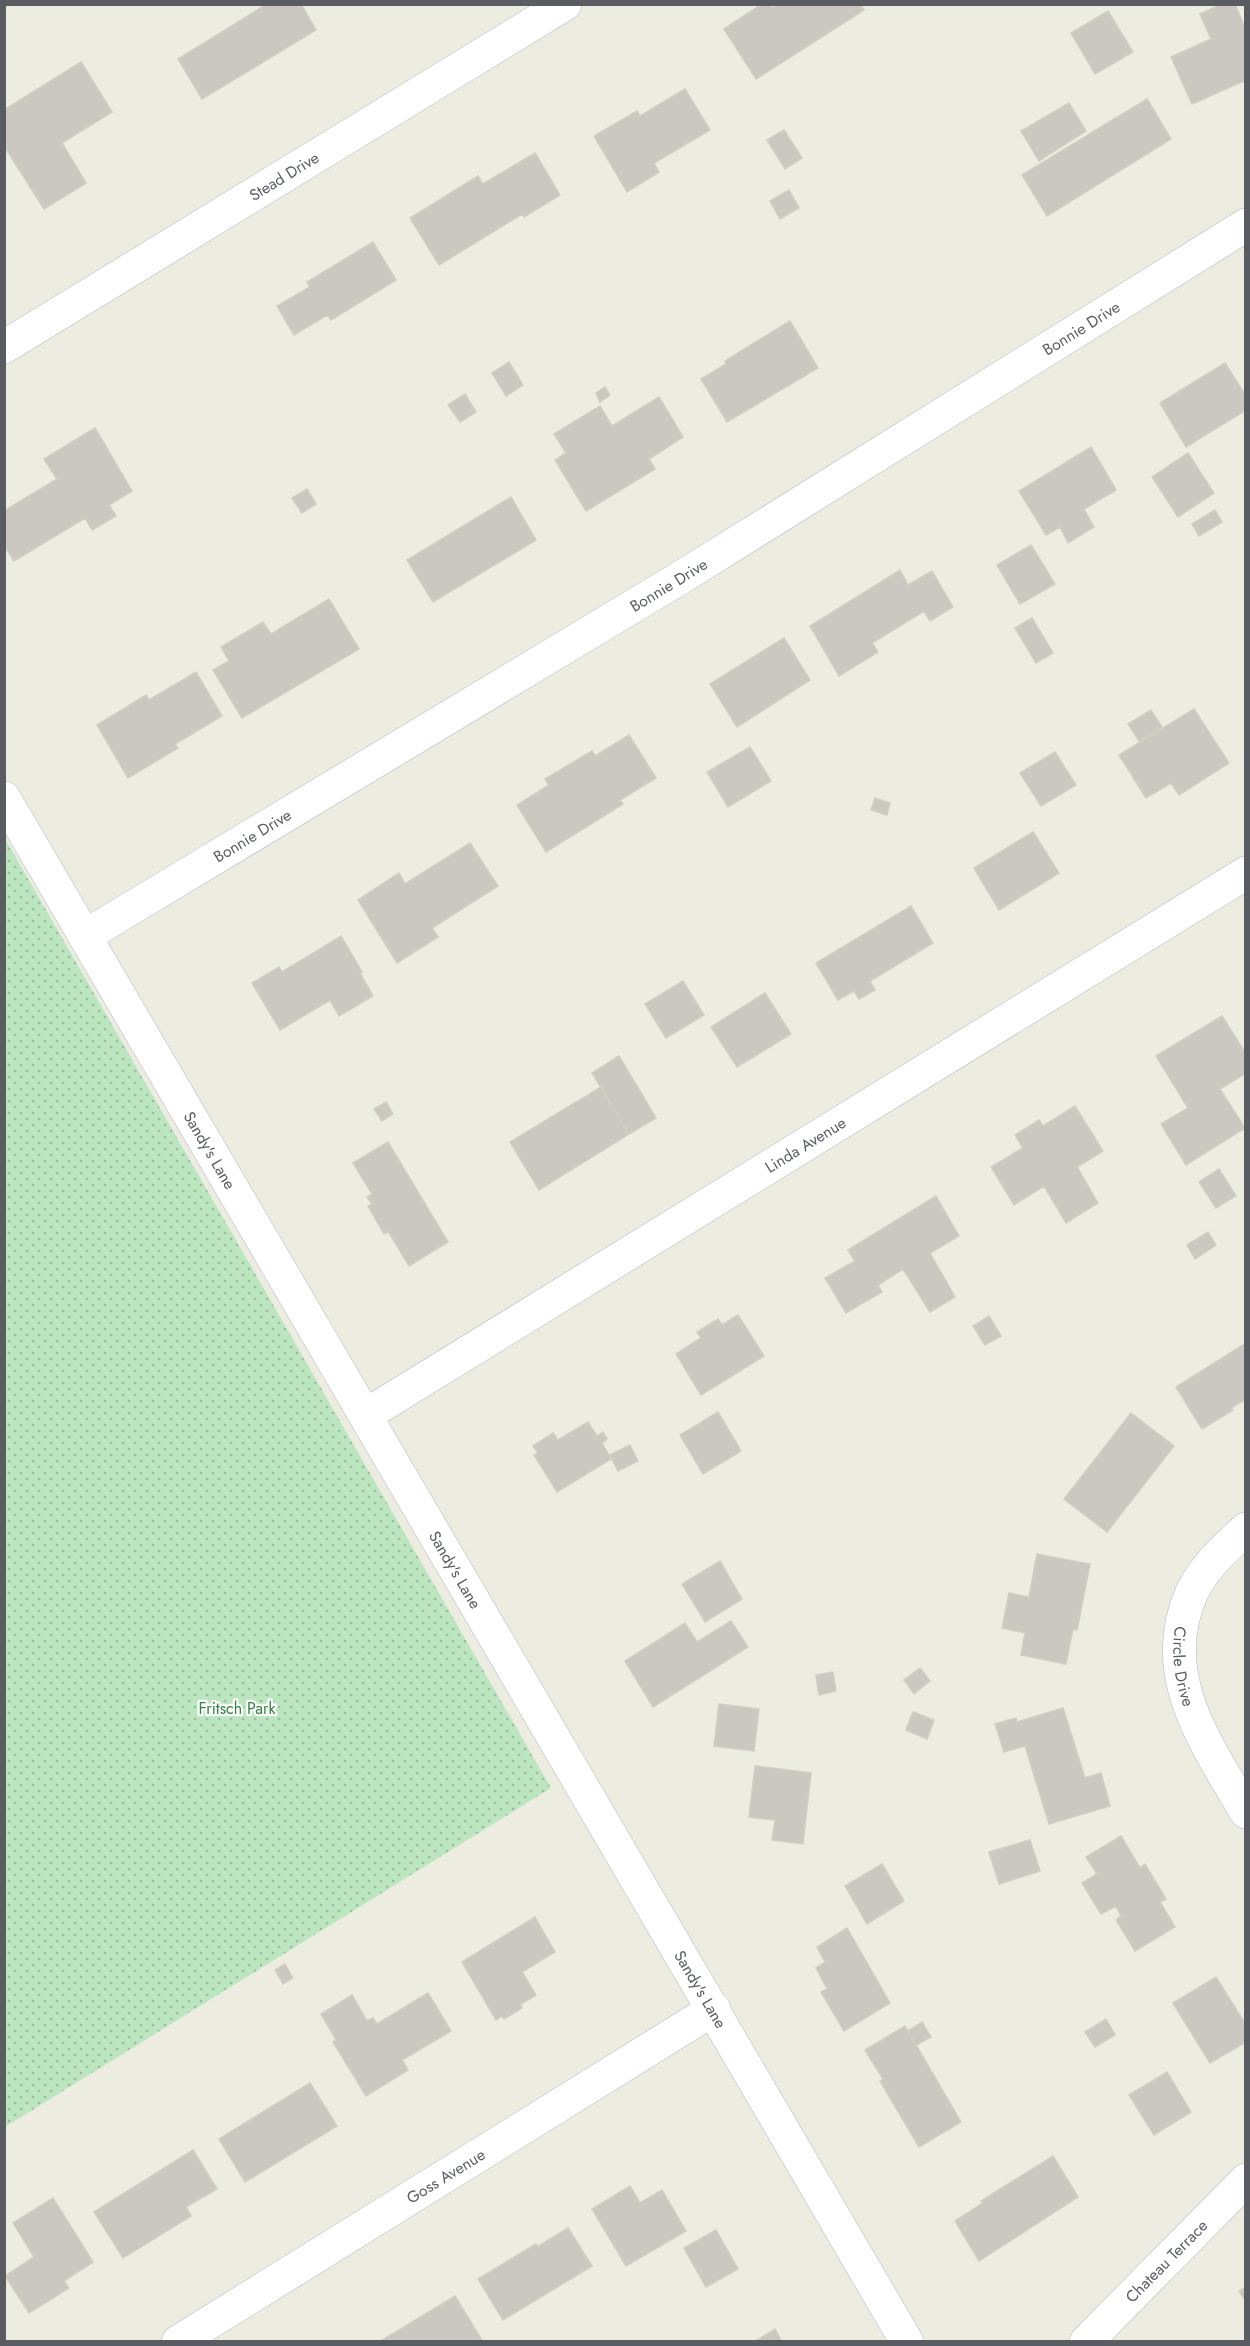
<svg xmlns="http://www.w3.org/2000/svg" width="1250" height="2346" font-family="Jost,sans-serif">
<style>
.park{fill:url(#park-dots)}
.building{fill:#cac8c0;stroke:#d2cebf;stroke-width:1.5}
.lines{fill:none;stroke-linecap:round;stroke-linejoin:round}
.minor-casing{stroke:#b6b8be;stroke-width:34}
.tertiary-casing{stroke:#b6b8be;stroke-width:34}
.minor{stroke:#fff;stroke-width:33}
.tertiary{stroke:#fff;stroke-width:33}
.labels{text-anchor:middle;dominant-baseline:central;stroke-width:4.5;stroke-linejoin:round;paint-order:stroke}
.street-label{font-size:16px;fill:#595d62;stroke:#fff}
.park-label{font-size:16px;fill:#30833c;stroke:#fff}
</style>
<defs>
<pattern id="park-dots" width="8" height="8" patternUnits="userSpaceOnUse" patternTransform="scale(1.5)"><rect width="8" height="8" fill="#bbe6bf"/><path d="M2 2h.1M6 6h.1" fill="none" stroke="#9bbe9f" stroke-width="1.8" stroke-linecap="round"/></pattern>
</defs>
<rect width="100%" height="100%" fill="#edece1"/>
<path class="park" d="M4 837 551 1788 5 2127H4Z"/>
<path class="building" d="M267 4H301L316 30 202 99 178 59Z
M762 4H769L772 8 778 4H860L864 10 756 79 724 29Z
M1222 4H1235L1243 23 1246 22V80L1192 104 1171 57 1211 39 1200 14Z
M1108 11 1133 52 1095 74 1071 33Z
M81 62 112 112 62 143 86 183 44 209 4 146V110Z
M685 89 710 130 654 163 659 172 627 192 594 136 637 111 640 116Z
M1147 99 1171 139 1047 216 1022 175Z
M1069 103 1086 131 1039 161 1021 131Z
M784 130 802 158 785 169 767 140Z
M535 153 560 195 524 217 522 214 439 265 410 218 478 176 483 184Z
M789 190 799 208 780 219 770 201Z
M373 242 396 280 331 320 327 315 294 335 277 306 310 287 307 282Z
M790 321 818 368 727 422 701 379 726 364 725 361Z
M509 362 523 385 506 396 492 373Z
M1225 363 1246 396V410L1186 447 1160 403Z
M605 387 610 395 600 402 596 393Z
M465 394 476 412 460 422 448 405Z
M659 397 683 437 649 459 655 469 586 511 555 460 566 453 554 434 600 406 612 426Z
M95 428 132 491 109 505 116 516 92 530 85 518 14 561 4 545V511L57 479 44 459Z
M1091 447 1116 490 1084 509 1094 527 1068 543 1060 527 1046 535 1019 491Z
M1188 453 1214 493 1178 517 1152 477Z
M307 489 316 504 302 513 292 498Z
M511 497 536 540 433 602 407 560Z
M1215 510 1222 522 1199 536 1192 524Z
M1031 545 1055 584 1020 604 997 565Z
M900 570 908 585 932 571 953 607 930 621 924 611 872 643 878 652 839 676 810 626Z
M329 599 359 649 242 718 213 670 229 661 221 647 263 622 271 634Z
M1032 618 1053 653 1036 663 1015 628Z
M784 638 810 680 737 727 710 684Z
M196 672 222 716 175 744 178 748 128 778 97 725 146 695 149 700Z
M1194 709 1229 763 1179 795 1171 783 1146 798 1119 755Z
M1151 710 1162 727 1139 741 1128 724Z
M629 735 656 778 620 800 623 804 546 852 517 805 549 785 545 779 592 751 595 756Z
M750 747 771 781 728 807 707 772Z
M1055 752 1076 785 1041 806 1020 773Z
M875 798 890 803 887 815 871 810Z
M1033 832 1059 873 999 910 974 868Z
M470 843 498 886 432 928 438 937 397 963 358 900 399 873 405 884Z
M911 906 933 943 870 981 875 990 859 999 854 991 838 1000 816 963Z
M341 936 362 972 360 973 373 996 339 1016 330 1000 280 1030 252 983 279 967 282 972Z
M683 981 704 1015 666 1038 645 1004Z
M765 993 791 1034 737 1067 711 1027Z
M1222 1016 1246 1054V1073L1220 1089 1245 1128 1186 1165 1161 1124 1188 1108 1156 1056Z
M619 1056 656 1118 629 1134 592 1073Z
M601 1087 629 1134 539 1190 510 1142Z
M386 1102 393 1114 382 1121 374 1109Z
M1075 1106 1103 1151 1077 1167 1098 1203 1066 1223 1044 1186 1014 1205 991 1167 1023 1148 1015 1135 1039 1120 1043 1126Z
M388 1142 448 1242 409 1266 388 1231 384 1234 368 1206 372 1204 367 1197 372 1194 353 1163Z
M1219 1169 1236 1196 1216 1208 1199 1182Z
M936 1196 959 1236 930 1253 955 1297 930 1312 903 1269 878 1285 882 1292 846 1313 825 1278 855 1261 848 1250Z
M1208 1232 1216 1245 1195 1259 1187 1245Z
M738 1315 764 1356 701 1395 676 1354 701 1338 697 1332 718 1319 722 1325Z
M989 1316 1001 1336 985 1345 973 1326Z
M1246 1343V1399L1231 1408 1233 1410 1202 1429 1176 1387Z
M718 1412 741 1451 703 1474 680 1435Z
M1131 1413 1174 1446 1107 1532 1064 1499Z
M588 1422 597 1436 603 1432 607 1439 602 1443 611 1459 557 1492 534 1455 538 1453 533 1446 553 1433 558 1440Z
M630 1445 638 1461 618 1471 610 1455Z
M1037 1554 1090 1564 1077 1630 1073 1629 1066 1664 1021 1655 1025 1633 1002 1628 1009 1593 1029 1597Z
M720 1561 742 1599 705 1622 682 1584Z
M731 1621 748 1647 653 1707 625 1661 685 1623 697 1642Z
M920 1668 930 1681 914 1694 904 1680Z
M833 1672 836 1691 819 1695 816 1675Z
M719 1704 759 1709 754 1751 714 1746Z
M1063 1708 1085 1778 1101 1773 1110 1806 1049 1824 1025 1746 1004 1752 995 1724 1016 1718 1017 1722Z
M913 1712 934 1720 927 1739 906 1730Z
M755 1766 811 1773 803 1844 772 1840 775 1820 749 1817Z
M1121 1836 1140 1868 1145 1864 1166 1899 1160 1902 1175 1927 1135 1951 1116 1920 1121 1916 1116 1906 1101 1914 1082 1883 1097 1874 1086 1857Z
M1030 1840 1040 1871 999 1884 989 1852Z
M882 1864 904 1901 867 1924 845 1886Z
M535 1917 555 1952 522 1972 536 1995 521 2004 522 2008 504 2019 502 2016 496 2020 462 1962Z
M847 1928 890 2003 844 2031 821 1992 827 1989 816 1968 825 1962 817 1947Z
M285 1964 293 1978 283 1984 275 1970Z
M1216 1977 1246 2025V2042L1210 2063 1173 2003Z
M428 1993 451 2031 402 2060 408 2070 366 2096 333 2042 336 2040 321 2014 352 1995 367 2021 373 2018 377 2024Z
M1106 2019 1115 2035 1095 2047 1085 2032Z
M922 2022 931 2037 916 2045 908 2031Z
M905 2026 961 2122 919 2147 880 2081 883 2079 865 2050Z
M1167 2072 1191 2112 1154 2135 1129 2095Z
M310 2083 337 2126 245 2182 219 2139Z
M193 2150 217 2189 186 2207 191 2216 123 2258 94 2212Z
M1053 2156 1078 2197 979 2261 955 2221 983 2203 981 2201Z
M630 2186 640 2203 662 2190 686 2231 626 2266 592 2209Z
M53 2198 93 2262 64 2281 69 2288 29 2313 5 2276 34 2257 13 2223Z
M568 2228 592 2266 503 2320 478 2279 536 2244 537 2247Z
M716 2230 738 2269 706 2287 684 2248Z
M1246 2287V2302L1239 2291Z
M455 2296 483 2342H379Z
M775 2329 782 2342H754Z"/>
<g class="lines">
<defs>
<g id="minor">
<path id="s1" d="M4 798 907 2342"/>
<path id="s2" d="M85 936 680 578 1246 225"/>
<path id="s3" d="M366 1415 1246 873"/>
<path id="s4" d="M1246 1529C1226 1547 1204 1567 1192 1592 1155 1674 1206 1743 1246 1812"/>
<path id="s5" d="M178 2342 714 2009"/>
<path id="s6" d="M1086 2342 1246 2180"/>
</g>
<g id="tertiary">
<path id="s7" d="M4 347 565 4"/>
</g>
</defs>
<use href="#minor" class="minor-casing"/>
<use href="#tertiary" class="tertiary-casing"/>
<use href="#minor" class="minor"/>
<use href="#tertiary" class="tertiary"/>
</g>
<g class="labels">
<g class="street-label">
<text stroke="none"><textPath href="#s7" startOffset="328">Stead Drive</textPath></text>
<text stroke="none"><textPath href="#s2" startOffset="1167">Bonnie Drive</textPath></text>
<text stroke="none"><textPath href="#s2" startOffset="681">Bonnie Drive</textPath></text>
<text stroke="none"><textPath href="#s2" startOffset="195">Bonnie Drive</textPath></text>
<text stroke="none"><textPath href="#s3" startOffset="516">Linda Avenue</textPath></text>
<text stroke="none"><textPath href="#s1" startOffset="408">Sandy's Lane</textPath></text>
<text stroke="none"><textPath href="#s1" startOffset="894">Sandy's Lane</textPath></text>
<text stroke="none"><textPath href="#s4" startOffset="160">Circle Drive</textPath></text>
<text stroke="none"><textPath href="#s1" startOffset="1380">Sandy's Lane</textPath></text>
<text stroke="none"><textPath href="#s5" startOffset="315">Goss Avenue</textPath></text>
<text stroke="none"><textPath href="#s6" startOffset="114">Chateau Terrace</textPath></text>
</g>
<g class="park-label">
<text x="237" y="1708">Fritsch Park</text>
</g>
</g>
<rect width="1250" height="2346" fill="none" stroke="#595d62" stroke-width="12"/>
</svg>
